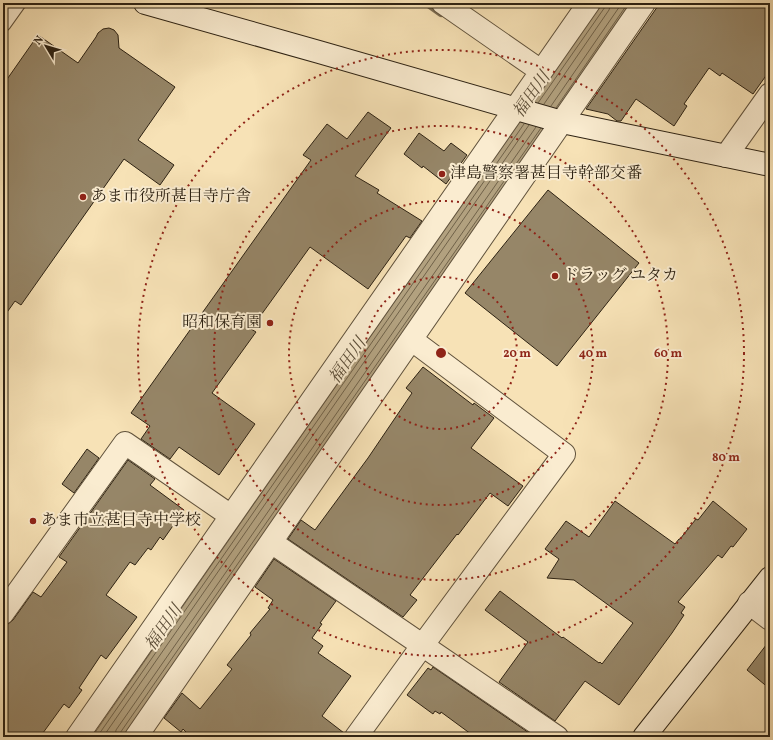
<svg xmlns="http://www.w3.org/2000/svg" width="773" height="740" font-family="Vollkorn,'Noto Serif JP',serif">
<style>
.water{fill:#b2a17f;stroke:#7d6e54}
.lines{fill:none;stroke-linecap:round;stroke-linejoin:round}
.shore{stroke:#706249;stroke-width:1}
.stream{stroke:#7d6e54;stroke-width:8}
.building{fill:#968668;stroke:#2d2213}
.lane-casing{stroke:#60523c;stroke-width:17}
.street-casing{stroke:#60523c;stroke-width:24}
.secondary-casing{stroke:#2d2213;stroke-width:24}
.lane{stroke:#faecd0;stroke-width:15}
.street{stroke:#faecd0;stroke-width:22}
.secondary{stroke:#faecd0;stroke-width:22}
.ring{fill:none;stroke:#8f2418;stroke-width:2;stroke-dasharray:2 4}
.poi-dot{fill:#8f2418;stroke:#faecd0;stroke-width:1.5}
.labels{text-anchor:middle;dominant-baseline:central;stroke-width:4;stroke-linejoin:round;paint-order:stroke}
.poi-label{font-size:16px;fill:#2d2213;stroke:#faecd0;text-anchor:start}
.water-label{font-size:17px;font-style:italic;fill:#5c4e39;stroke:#faecd0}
.centre{fill:#8f2418;stroke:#faecd0;stroke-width:2}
.ring-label{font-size:12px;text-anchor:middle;font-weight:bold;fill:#8f2418;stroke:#faecd0;stroke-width:4;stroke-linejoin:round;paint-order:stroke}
</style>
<rect width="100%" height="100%" fill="#f7e2b6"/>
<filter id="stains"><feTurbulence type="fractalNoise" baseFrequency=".005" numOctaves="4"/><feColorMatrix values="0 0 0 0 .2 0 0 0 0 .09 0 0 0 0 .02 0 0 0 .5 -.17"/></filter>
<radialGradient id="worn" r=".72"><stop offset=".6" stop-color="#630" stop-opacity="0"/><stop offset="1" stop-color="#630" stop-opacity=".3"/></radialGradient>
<path class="water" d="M602 3H633L123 737H92Z"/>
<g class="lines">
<path class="shore" d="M538 103 605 7V3
M544 104 609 10 611 3
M551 106 622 3
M556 108 628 3
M97 737 524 124
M103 737 529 125
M115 737 116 730 536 127
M120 737V733L541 128"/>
<path class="stream" d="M427 3 441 13"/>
</g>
<path class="building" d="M660 3H770V70L753 94 722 73 720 76 709 68 684 104 687 106 674 126 636 99 621 121H617L608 114 586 109Z
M109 28 114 30 118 35 119 48 175 87 138 140 174 165 160 185 124 159 21 305 15 301 3 318V85L38 35 78 63 96 37 98 33 103 29Z
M368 112 391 128 355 176 379 190 377 193 422 221 410 238 406 236 368 289 310 247 251 329 256 332 212 393 255 424 219 475 179 447 170 459 141 439 150 426 131 413 311 160 303 155 327 124 347 139Z
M419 133 444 151 451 143 467 155 446 184 423 166 422 168 404 154Z
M548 190 639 263 557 366 465 293Z
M423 367 473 405 474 403 494 418 471 448 523 486 508 506 490 493 458 535 457 534 410 595 417 600 403 617 288 539 301 520 315 530 368 458 412 393 406 388Z
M87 449 99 458 74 493 62 484Z
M128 460 155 479 150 485 184 510 163 540 160 537 151 550 148 548 135 565 130 562 106 595 137 617 106 659 101 655 79 688 82 690 69 708 64 704 40 737H3V625L8 624 13 620 33 592 41 597 67 562 59 557Z
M615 501 675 544 679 539H680L696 519 698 520 713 501 747 529 733 547 731 546 722 558 718 555 678 602 685 607 681 613 684 615 672 633 619 705 585 681 555 721 499 682 528 642 485 610 500 591 562 638 563 637 599 663 600 662 602 664 633 623 574 580 547 578 559 559 545 549 566 521 589 537Z
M274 559 336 601 320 623 322 624 312 638 323 646 318 653 351 676 322 716 344 733V737H191L183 729 181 732 164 718 182 693 200 709 232 669 227 665 251 635 250 633 270 609 268 608 273 600 255 587Z
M770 640V689L747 670Z
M433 667 535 737H475L441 712 440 714 435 711 433 714 407 695 428 668 431 670Z"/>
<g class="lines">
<defs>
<path id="lane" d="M3 24 18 3"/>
<path id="street" d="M443 3 541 71
M726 156 770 94
M271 542 557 737
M749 603 770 619
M3 613 125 443 231 516
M77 737 589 3
M136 737 644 3
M356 737 422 646 564 454 412 340"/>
<path id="secondary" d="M145 3 319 52 562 122 770 165
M644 737 770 578"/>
</defs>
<use href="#lane" class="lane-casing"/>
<use href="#street" class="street-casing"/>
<use href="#secondary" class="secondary-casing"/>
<use href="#lane" class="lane"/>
<use href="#street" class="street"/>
<use href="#secondary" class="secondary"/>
</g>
<g class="ring">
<circle cx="441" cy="353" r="76"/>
<circle cx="441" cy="353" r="152"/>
<circle cx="441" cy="353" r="227"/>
<circle cx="441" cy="353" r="303"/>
</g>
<g class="poi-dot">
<circle cx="442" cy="174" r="4"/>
<circle cx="83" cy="197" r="4"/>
<circle cx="555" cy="276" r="4"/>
<circle cx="270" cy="323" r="4"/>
<circle cx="33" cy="521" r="4"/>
</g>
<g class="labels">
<g class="poi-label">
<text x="450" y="174">津島警察署甚目寺幹部交番</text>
<text x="91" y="197">あま市役所甚目寺庁舎</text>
<text x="563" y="276">ドラッグ ユタカ</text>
<text x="262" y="323" text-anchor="end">昭和保育園</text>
<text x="41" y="521">あま市立甚目寺中学校</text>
</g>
<g class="water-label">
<text transform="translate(532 95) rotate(-55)">福田川</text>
<text transform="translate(348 361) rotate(-55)">福田川</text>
<text transform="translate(164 628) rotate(-55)">福田川</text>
</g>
</g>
<circle cx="441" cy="353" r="6" class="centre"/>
<g class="ring-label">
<text x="517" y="357">20 m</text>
<text x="593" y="357">40 m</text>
<text x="668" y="357">60 m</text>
<text x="726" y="461">80 m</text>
</g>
<rect width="773" height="740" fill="none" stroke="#f7e2b6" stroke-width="16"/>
<rect x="4" y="4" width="765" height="732" fill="none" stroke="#2d2213" stroke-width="2"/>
<rect x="8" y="8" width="757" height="724" fill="none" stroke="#2d2213"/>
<g transform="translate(46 46) rotate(308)" stroke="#faecd0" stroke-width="3" paint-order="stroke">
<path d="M0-3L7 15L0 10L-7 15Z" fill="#2d2213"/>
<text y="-6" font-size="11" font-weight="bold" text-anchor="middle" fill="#2d2213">N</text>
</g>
<rect width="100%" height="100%" filter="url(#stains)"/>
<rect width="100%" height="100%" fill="url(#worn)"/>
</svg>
